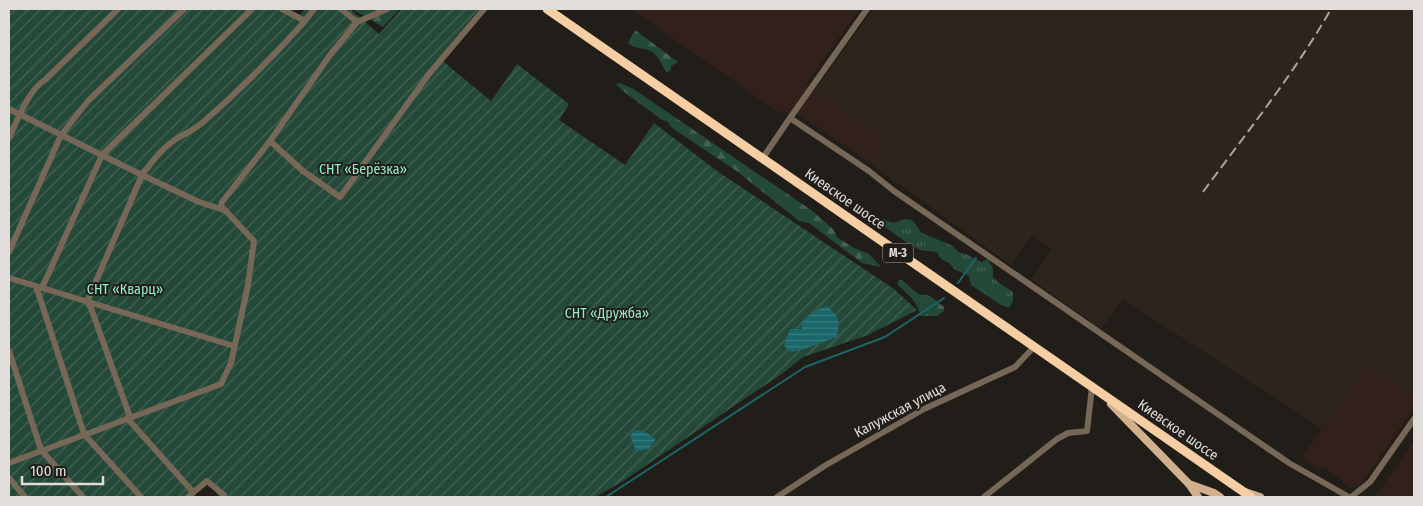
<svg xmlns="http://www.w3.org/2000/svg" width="1423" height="506" font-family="'Fira Sans Condensed',sans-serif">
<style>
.commercial{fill:#32201a}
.built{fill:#2d251b}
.grass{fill:url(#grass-tufts)}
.forest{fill:url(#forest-firs)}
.garden{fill:url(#garden-furrows)}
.water{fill:url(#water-rules)}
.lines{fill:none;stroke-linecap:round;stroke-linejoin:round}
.stream{stroke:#1a676a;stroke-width:2}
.minor{stroke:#766756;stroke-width:6}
.major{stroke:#d1b18d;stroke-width:8}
.highway{stroke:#f5cfa3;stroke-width:9}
.rail{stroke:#a8a5a1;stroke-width:2;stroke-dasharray:10 5;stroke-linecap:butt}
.labels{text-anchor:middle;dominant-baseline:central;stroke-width:4;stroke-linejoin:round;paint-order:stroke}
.shield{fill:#211d18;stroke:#a7a3a0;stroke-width:1}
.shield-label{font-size:12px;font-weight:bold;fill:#e0ddda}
.park-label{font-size:14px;fill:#93ebc4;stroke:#211d18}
.street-label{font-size:14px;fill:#e0ddda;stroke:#211d18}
</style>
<defs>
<pattern id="grass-tufts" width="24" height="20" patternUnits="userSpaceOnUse" patternTransform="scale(1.25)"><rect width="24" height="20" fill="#244939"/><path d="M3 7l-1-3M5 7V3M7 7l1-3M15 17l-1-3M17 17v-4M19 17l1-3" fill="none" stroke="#446355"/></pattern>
<pattern id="forest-firs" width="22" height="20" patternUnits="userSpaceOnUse" patternTransform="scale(1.25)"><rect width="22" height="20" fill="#244939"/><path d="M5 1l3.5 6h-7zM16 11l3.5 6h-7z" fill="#446355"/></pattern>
<pattern id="garden-furrows" width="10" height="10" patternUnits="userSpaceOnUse" patternTransform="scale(1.25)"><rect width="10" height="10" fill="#244939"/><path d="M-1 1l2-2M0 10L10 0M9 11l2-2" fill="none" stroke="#446355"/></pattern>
<pattern id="water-rules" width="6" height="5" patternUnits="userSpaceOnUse" patternTransform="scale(1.25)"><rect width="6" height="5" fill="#1a676a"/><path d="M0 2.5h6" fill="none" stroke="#3b7c7f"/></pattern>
</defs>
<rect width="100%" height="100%" fill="#211d18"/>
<path class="commercial" d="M631 9H859L806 84 887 141 871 164 798 114 776 111Z
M1367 365 1414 397V408L1362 483 1357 487 1351 488 1326 469 1316 467 1302 457Z
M1414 440V497H1375Z"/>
<path class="built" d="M873 9H1414V397L1367 366 1322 429 1123 299 1101 329 1031 279 1052 249 1032 235 1011 265 871 164 887 141 815 90Z"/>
<path class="grass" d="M884 219C891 224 896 223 904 219L912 220 922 233 953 246 958 252 966 254 981 262 988 259 993 269V277L999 283 1013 292V301L1009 308 1001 305 971 285 969 276 954 269 949 263 941 259 937 252 920 250 906 242 876 221Z"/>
<path class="forest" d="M352 9H400L383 27Z
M635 30 678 62 671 66V70L667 73C662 66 659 56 652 52 644 47 636 50 628 43Z
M620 83 632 88 811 210 833 229 837 237 854 248 869 254 881 267 862 263 809 223 799 221 738 172 672 128 667 121 662 120C655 114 618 89 616 84Z
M899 280H902L918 294 930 296 944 307V311L937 316H920C919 302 906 293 897 284Z"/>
<path class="garden" d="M9 9H287L299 16 305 9H350L379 34 402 9H479L439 58 491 101 517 64 569 104 559 120 625 165 654 123 717 171 894 289 917 310 868 335 803 357 783 373 620 483 595 497H219L210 481 190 497H9Z"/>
<path class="water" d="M827 306C840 318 840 320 837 337L801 350 790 352 784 345 790 329H802L801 323C810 315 816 309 827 306Z
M638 430 647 433 656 439 649 449 636 451 630 436 633 432Z"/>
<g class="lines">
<path class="stream" d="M958 283 976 258
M606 497 805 367 885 337 944 298"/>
<path class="minor" d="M282 9 305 21 314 9
M341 9 357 22
M9 109 142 175 87 302 91 308 130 417
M790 118 867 9
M9 138C17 121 29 89 45 80L118 9
M270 141 330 55 357 22 387 9
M762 159 790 118 869 171 894 191 1289 463 1349 497
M224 210 199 202 142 175C153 160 163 147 179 137 187 133 195 129 202 123 238 92 273 57 305 21
M9 252 61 135 88 101 184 9
M9 278 234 346
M36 286 84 434 141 497
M42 288 102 155 252 9
M9 351 41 450 83 497
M127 418 193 492
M9 463 221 384 231 363 248 285 254 241 221 206 222 202 270 141 303 171 340 197 429 74 484 9
M9 478 25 497
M188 497 207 481 224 495
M777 497 826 465 924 409 1015 367 1034 347
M984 497 1057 439 1068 433 1087 431 1092 387
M1351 497 1370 482 1414 419"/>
<path class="major" d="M1111 404 1189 484 1198 497
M1189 484 1214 493 1220 497
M1245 492 1260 497"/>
<path class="highway" d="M547 9 1251 497"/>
<path class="rail" d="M1203 192C1247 132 1294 74 1331 9"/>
</g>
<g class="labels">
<rect class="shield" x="883" y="243.5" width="30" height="19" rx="4"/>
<g class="shield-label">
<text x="898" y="253">М-3</text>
</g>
<g class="park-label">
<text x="363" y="169">СНТ «Берёзка»</text>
<text x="125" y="289">СНТ «Кварц»</text>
<text x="607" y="313">СНТ «Дружба»</text>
</g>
<g class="street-label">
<text transform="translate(845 199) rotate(35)">Киевское шоссе</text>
<text transform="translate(900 410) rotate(-28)">Калужская улица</text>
<text transform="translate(1178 430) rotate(35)">Киевское шоссе</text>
</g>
</g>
<rect width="1423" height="506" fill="none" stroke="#e0ddda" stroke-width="20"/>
<path d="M22 476v8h81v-8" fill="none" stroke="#e0ddda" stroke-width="2.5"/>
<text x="30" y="476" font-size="15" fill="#e0ddda" stroke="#211d18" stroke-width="4" paint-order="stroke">100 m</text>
</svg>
